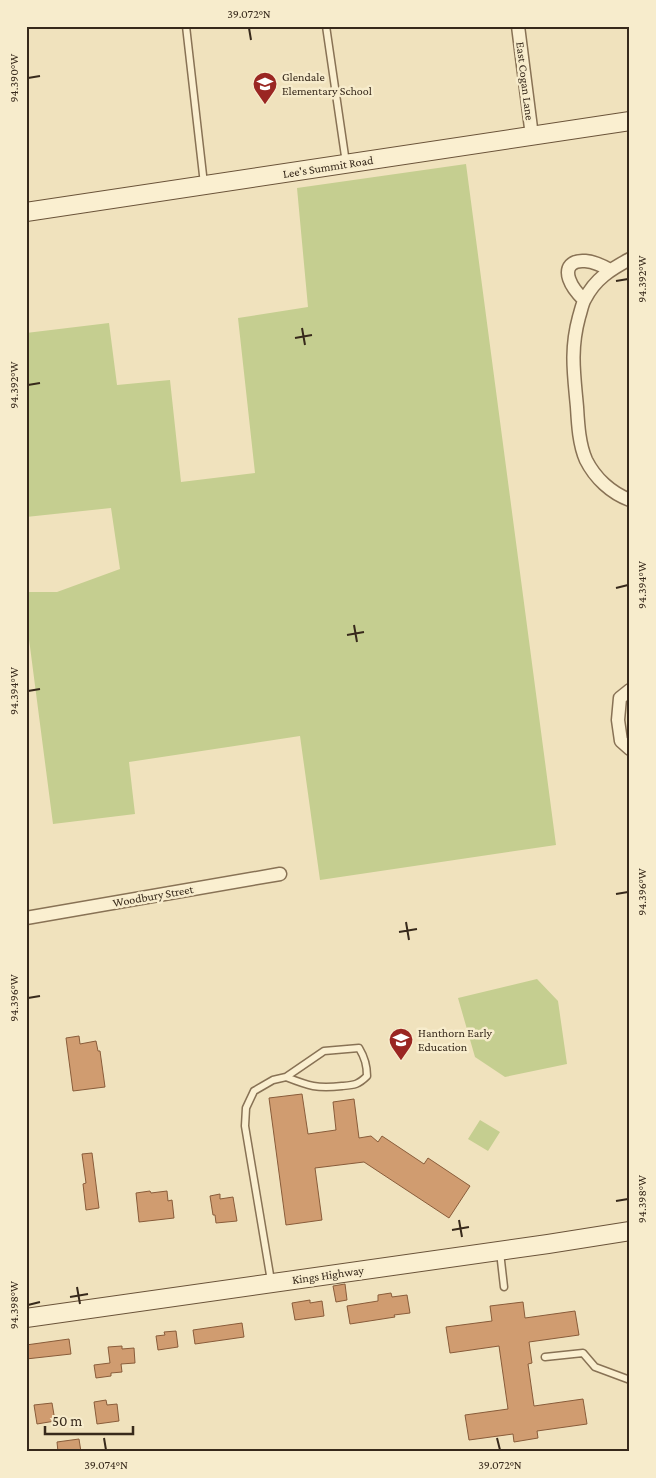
<svg xmlns="http://www.w3.org/2000/svg" width="656" height="1478" font-family="'Crimson Pro',serif">
<style>
.green{fill:#c5ce90}
.building{fill:#d09c70;stroke:#895c3a}
.lines{fill:none;stroke-linecap:round;stroke-linejoin:round}
.lane-casing{stroke:#887255;stroke-width:9}
.street-casing{stroke:#887255;stroke-width:15}
.secondary-casing{stroke:#6a5339;stroke-width:20}
.lane{stroke:#faefd0;stroke-width:6}
.street{stroke:#faefd0;stroke-width:12}
.secondary{stroke:#faefd0;stroke-width:18}
.ticks{fill:none;stroke:#37291b;stroke-width:2}
.labels{text-anchor:middle;dominant-baseline:central;stroke-width:5;stroke-linejoin:round;paint-order:stroke}
.poi-label{font-size:12px;fill:#37291b;stroke:#f7eccc;text-anchor:start}
.street-label{font-size:12px;fill:#37291b;stroke:#f7eccc}
.neatline{fill:none;stroke:#37291b;stroke-width:2}
.ticks-label{font-size:12px;text-anchor:middle;fill:#37291b}
</style>
<rect width="100%" height="100%" fill="#f0e2bd"/>
<path class="green" d="M466 164 556 845 320 880 300 736 129 762 135 814 53 824 26 616V592H57L120 569 111 508 26 517V333L109 323 117 385 170 380 181 482 255 473 238 318 308 307 297 188Z
M537 979 558 1001 567 1064 505 1077 475 1057 458 998Z
M480 1120 500 1132 488 1151 468 1139Z"/>
<path class="building" d="M79 1036 80 1044 96 1041 98 1051H100L105 1087 73 1091 66 1038Z
M302 1094 308 1134 336 1130 333 1102 354 1099 359 1138 371 1136 378 1142 382 1136 424 1164 428 1158 470 1186 449 1218 364 1162 315 1168 322 1220 286 1225 269 1098Z
M92 1153 99 1208 86 1210 83 1184 86 1183 82 1154Z
M150 1191 151 1193 167 1191 168 1201 172 1200 174 1218 139 1222 136 1193Z
M220 1194V1199L233 1197 237 1221 216 1223 215 1215H213L210 1196Z
M345 1284 347 1300 336 1302 333 1286Z
M391 1293 392 1297 407 1295 410 1313 394 1315 395 1317 350 1324 347 1306 378 1301V1295Z
M310 1300V1303L322 1301 324 1316 295 1320 292 1303Z
M523 1302 525 1318 575 1311 579 1335 529 1342 532 1363 528 1364 534 1406 583 1399 587 1424 537 1431 538 1438 514 1442 513 1434 469 1440 465 1415 508 1409 499 1346 450 1353 446 1327 492 1321 490 1306Z
M242 1323 244 1337 195 1344 193 1330Z
M176 1331 178 1347 158 1350 156 1336 165 1335 164 1332Z
M69 1339 71 1354 26 1359V1345Z
M122 1346V1349L134 1348 135 1363 121 1364 122 1372 111 1373V1376L96 1378 94 1365 110 1363 108 1347Z
M106 1400 107 1405 117 1404 119 1421 97 1424 94 1402Z
M52 1403 55 1421 37 1424 34 1405Z
M79 1439 81 1452H58L57 1442Z"/>
<g class="lines">
<defs>
<path id="lane" d="M186 26 204 184
M326 26 346 163
M500 1252 504 1287
M271 1281 245 1126 246 1108 254 1091 273 1080 286 1077 324 1051 359 1048C365 1058 367 1065 367 1076 358 1085 354 1085 342 1086 317 1089 309 1086 286 1077
M545 1357 583 1353 595 1367 630 1380"/>
<path id="street" d="M518 26 532 136
M630 259C611 269 595 279 585 299 582 304 581 311 579 317 570 350 574 374 577 407 578 424 579 444 586 460 595 478 611 493 630 500
M584 300C552 269 572 248 610 270
M630 690 620 698 618 720 621 741 630 749
M26 918 280 874"/>
<path id="secondary" d="M26 212 630 121
M26 1318 548 1244 630 1231"/>
</defs>
<use href="#lane" class="lane-casing"/>
<use href="#street" class="street-casing"/>
<use href="#secondary" class="secondary-casing"/>
<use href="#lane" class="lane"/>
<use href="#street" class="street"/>
<use href="#secondary" class="secondary"/>
</g>
<path class="ticks" d="M249 28 251 40M28 78 40 76M616 281 628 279M302 328 305 345M295 338 312 335M28 385 40 383M616 588 628 585M354 625 357 642M347 635 364 632M28 691 40 689M616 894 628 892M406 922 409 940M399 932 417 929M28 998 40 996M616 1201 628 1199M459 1220 462 1237M452 1230 469 1227M77 1287 80 1304M70 1297 88 1294M28 1305 40 1302M104 1438 106 1450M497 1438 500 1450"/>
<defs>
<symbol id="school-pin" viewBox="-11 -11 22 30"><path d="M0 17L-7.5 6A9.5 9.5 0 1 1 7.5 6Z" fill="#9a2622" stroke="#f7eccc"/><path d="M0-5L7-2L0 1L-7-2ZM-4 1L0 2.5L4 1V4Q0 6-4 4Z" fill="#fff"/></symbol>
</defs>
<g fill-rule="evenodd">
<use href="#school-pin" x="251" y="70" width="28" height="38"/>
<use href="#school-pin" x="387" y="1026" width="28" height="38"/>
</g>
<g class="labels">
<g class="poi-label">
<text x="282" y="77">Glendale<tspan x="282" dy="14">Elementary School</tspan></text>
<text x="418" y="1033">Hanthorn Early<tspan x="418" dy="14">Education</tspan></text>
</g>
<g class="street-label">
<text transform="translate(525 81) rotate(83)">East Cogan Lane</text>
<text transform="translate(328 167) rotate(-9)">Lee's Summit Road</text>
<text transform="translate(153 896) rotate(-10)">Woodbury Street</text>
<text transform="translate(328 1275) rotate(-8)">Kings Highway</text>
</g>
</g>
<rect width="656" height="1478" fill="none" stroke="#f7eccc" stroke-width="55"/>
<path d="M45 1426v8h88v-8" fill="none" stroke="#37291b" stroke-width="2.5"/>
<text x="52" y="1426" font-size="15" fill="#37291b" stroke="#f7eccc" stroke-width="4" paint-order="stroke">50 m</text>
<rect x="28" y="28" width="600" height="1422" class="neatline"/>
<g class="ticks-label">
<text x="249" y="18">39.072°N</text>
<text transform="translate(14 78) rotate(-90)" y="4">94.390°W</text>
<text transform="translate(642 279) rotate(-90)" y="4">94.392°W</text>
<text transform="translate(14 385) rotate(-90)" y="4">94.392°W</text>
<text transform="translate(642 585) rotate(-90)" y="4">94.394°W</text>
<text transform="translate(14 691) rotate(-90)" y="4">94.394°W</text>
<text transform="translate(642 892) rotate(-90)" y="4">94.396°W</text>
<text transform="translate(14 998) rotate(-90)" y="4">94.396°W</text>
<text transform="translate(642 1199) rotate(-90)" y="4">94.398°W</text>
<text transform="translate(14 1305) rotate(-90)" y="4">94.398°W</text>
<text x="106" y="1469">39.074°N</text>
<text x="500" y="1469">39.072°N</text>
</g>
</svg>
